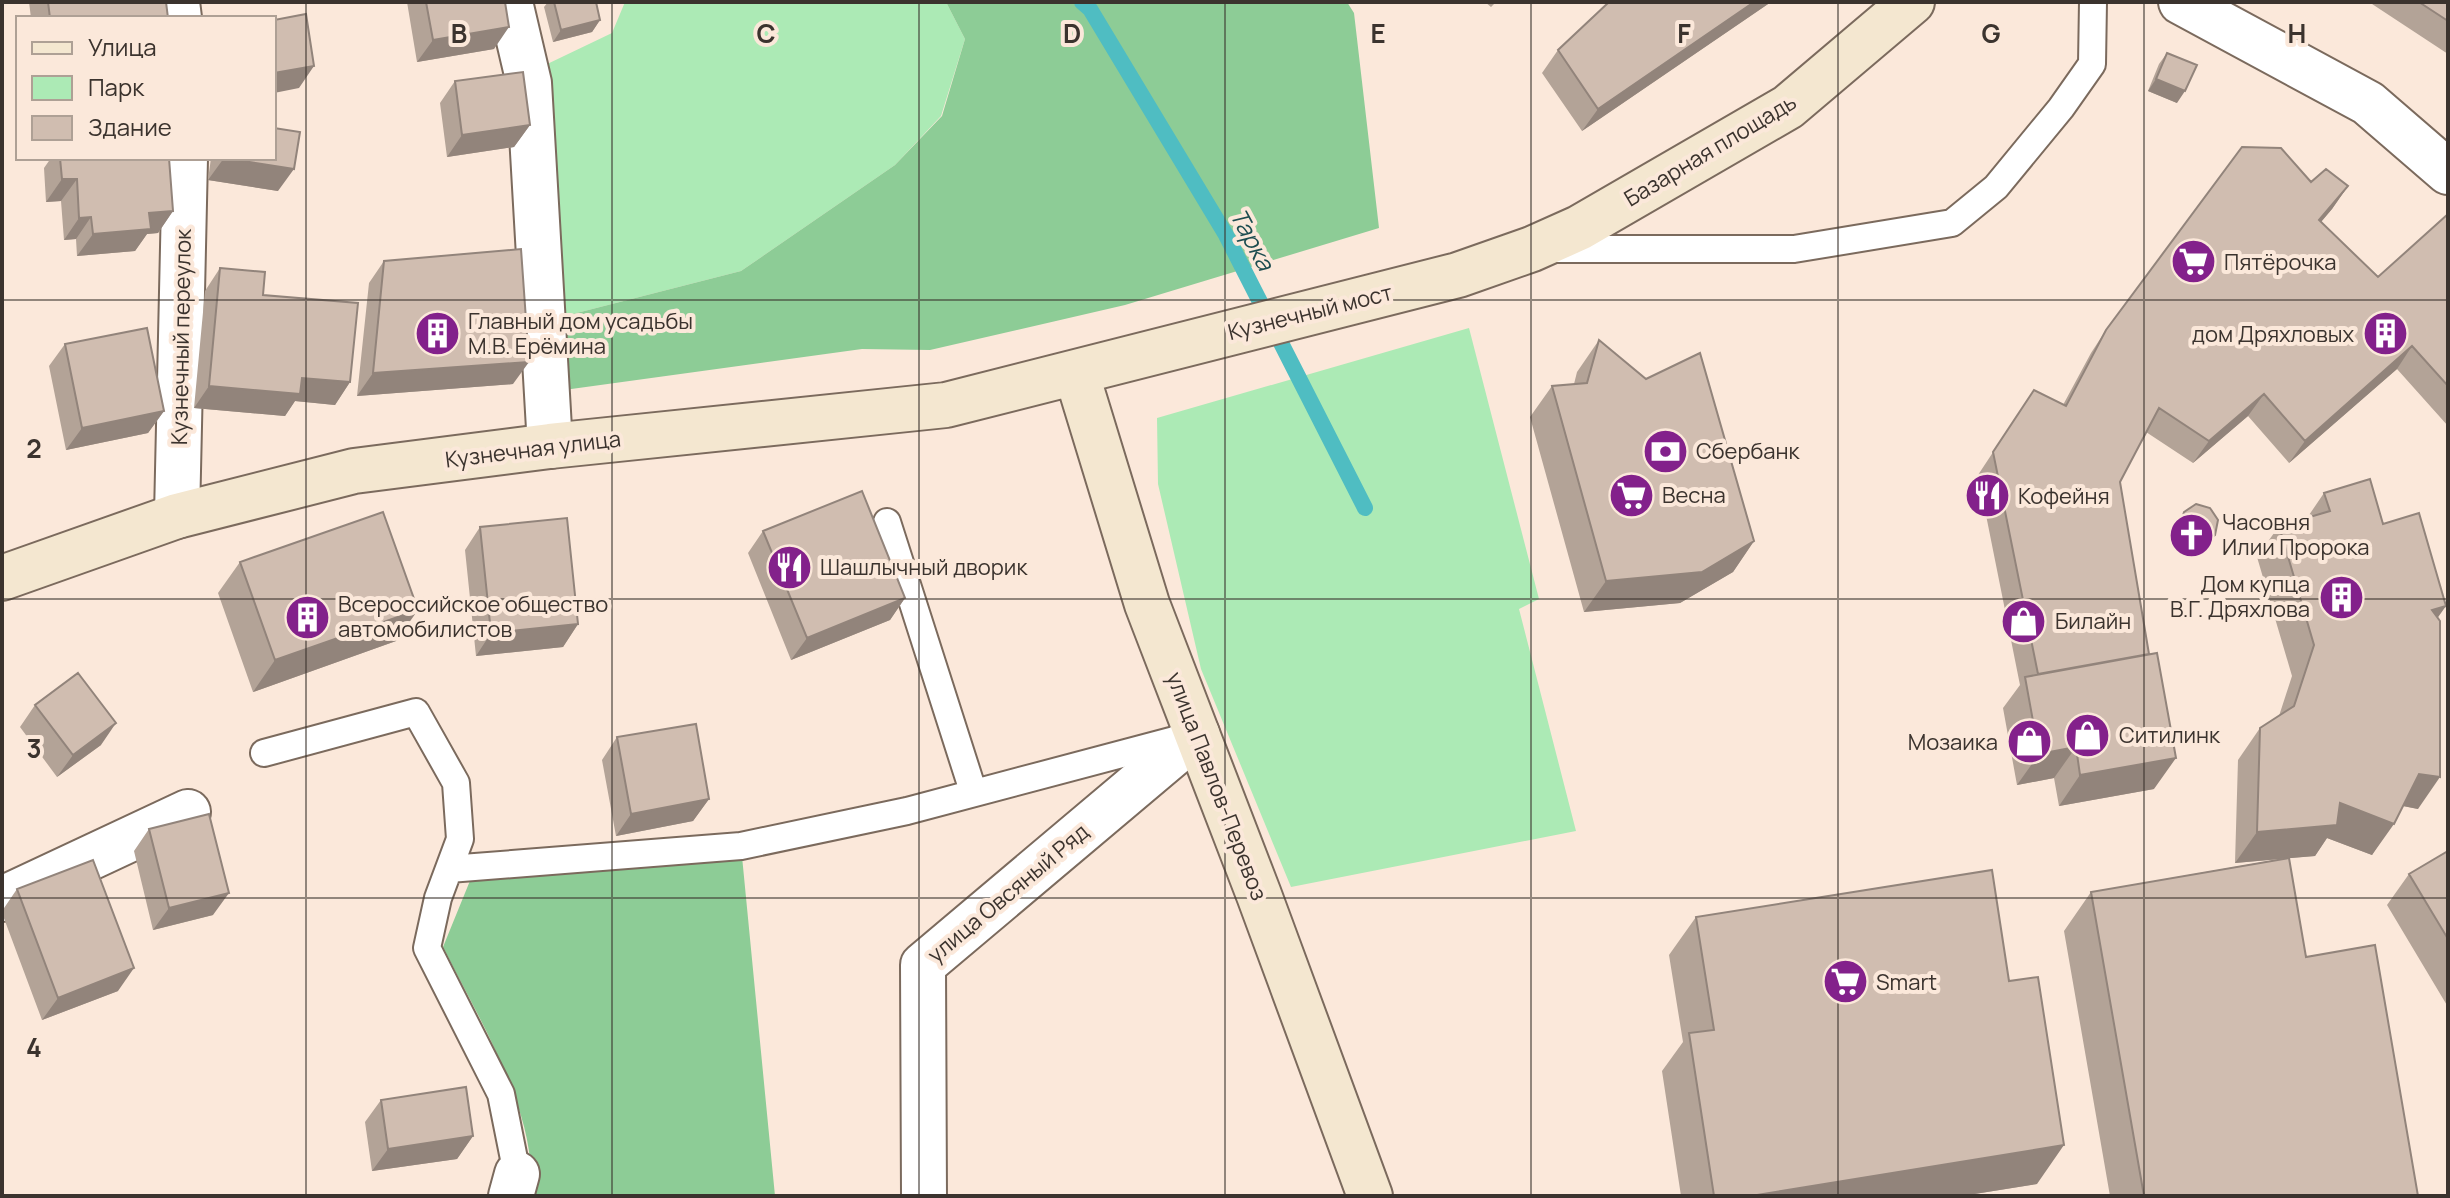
<svg xmlns="http://www.w3.org/2000/svg" width="2450" height="1198" font-family="Manrope,sans-serif">
<style>
.green{fill:#aceab5}
.forest{fill:#8dcc96}
.lines{fill:none;stroke-linecap:round;stroke-linejoin:round}
.stream{stroke:#4fbdc2;stroke-width:16}
.lane-casing{stroke:#7b6a5d;stroke-width:30}
.street-casing{stroke:#7b6a5d;stroke-width:48}
.secondary-casing{stroke:#7b6a5d;stroke-width:48}
.lane{stroke:#fff;stroke-width:26}
.street{stroke:#fff;stroke-width:44}
.secondary{stroke:#f4e7d0;stroke-width:44}
.wall{fill:#b3a397}
.shaded-wall{fill:#92847b}
.building{fill:#d0bdb0;stroke:#92847b;stroke-width:2}
.grid{fill:none;stroke:#3b332e;stroke-width:2;stroke-opacity:0.55}
.labels{text-anchor:middle;dominant-baseline:central;stroke-width:8;stroke-linejoin:round;paint-order:stroke}
.street-label{font-size:22px;fill:#3b332e;stroke:#fbe8da}
.poi-label{font-size:22px;fill:#3b332e;stroke:#fbe8da;text-anchor:start}
.water-label{font-size:24px;font-style:italic;fill:#1c4c4f;stroke:#fbe8da}
.grid-label{font-size:26px;text-anchor:middle;font-weight:bold;fill:#3b332e;stroke:#fbe8da;stroke-width:8;stroke-linejoin:round;paint-order:stroke}
</style>
<rect width="100%" height="100%" fill="#fbe8da"/>
<path class="green" d="M625 2H946L965 39 941 116 895 165 741 271 561 317 541 67 612 33Z
M1469 328 1539 599 1519 609 1576 831 1291 887 1201 669 1158 484 1157 418Z"/>
<path class="forest" d="M946 2H1347L1354 13 1379 228 1125 305 930 350 862 349 564 390 561 317 741 271 895 165 942 116 965 39Z
M741 846 775 1196H528C545 1125 475 1012 443 947L476 866Z"/>
<g class="lines">
<path class="stream" d="M1082 2 1090 9 1226 235 1365 508"/>
<defs>
<path id="lane" d="M1552 249H1794L1952 223 1996 187 2061 108 2092 64 2093 2
M887 522 973 791
M264 753 416 712 456 783 460 839 438 898 427 948 501 1094 517 1174
M449 869 741 846 907 811 1182 738"/>
<path id="street" d="M177 2 179 18
M510 2 529 83 550 446
M2181 2 2368 103 2448 172
M177 516 185 158
M2 899 188 812
M511 1196 517 1174
M924 1196 923 965 1197 734"/>
<path id="secondary" d="M1076 372 1147 604 1259 895 1370 1196
M2 578 177 516 354 471 550 446 946 405 1458 275 1532 249 1579 228 1788 107 1912 2"/>
</defs>
<use href="#lane" class="lane-casing"/>
<use href="#street" class="street-casing"/>
<use href="#secondary" class="secondary-casing"/>
<use href="#lane" class="lane"/>
<use href="#street" class="street"/>
<use href="#secondary" class="secondary"/>
</g>
<path class="wall" d="M29 2H166L168 18H31Z
M407 2H505L494 49 417 62Z
M548 2H596L600 20 592 32 553 42 544 7Z
M1485 2H1496L1491 7Z
M1609 2H1771L1582 131 1542 73 1558 50Z
M2369 2H2448V54Z
M2167 53 2177 103 2148 91 2159 64Z
M455 81 530 125 514 147 447 157 440 103Z
M51 158H169L173 211 158 233 147 234 135 251 77 256 76 239 64 240 61 201 46 202 44 168Z
M211 158H274L278 191 208 180Z
M2311 182 2348 186 2332 209 2321 222 2378 277 2448 214V426L2397 369 2289 463 2248 416 2193 463 2146 432 2120 482 2154 789 2059 806 2054 778 2017 785 2003 708 2020 685 1978 475 2034 390 2063 405 2091 353 2106 330Z
M384 261 513 384 357 396 369 283Z
M220 268 263 295 350 382 335 405 295 401 285 416 194 408 205 291Z
M1599 340 1754 541 1733 572 1680 603 1584 612 1530 417 1552 386 1574 384 1577 372Z
M65 344 164 411 148 433 66 450 49 366Z
M2324 493 2383 524 2438 618 2418 809 2403 806 2372 855 2327 838 2315 856 2289 858 2306 957 2418 1196H2110L2064 931 2091 892 2280 859 2235 863 2238 760 2260 728 2279 716 2292 676 2257 557 2279 526 2307 518Z
M2184 512 2215 535 2207 546 2195 554 2180 550 2172 538 2175 524Z
M480 527 578 624 563 647 476 656 465 550Z
M763 531 905 598 890 620 791 660 748 553Z
M240 562 396 641 253 692 218 593Z
M35 705 101 745 57 777 20 727Z
M617 737 709 799 693 821 616 836 602 760Z
M149 829 213 915 153 930 134 851Z
M2448 851V1007L2387 905 2409 874Z
M17 889 118 991 42 1020 2 913V911Z
M1696 917 2009 981 2037 1184 1962 1196H1681L1662 1071 1683 1042 1669 955Z
M381 1100 473 1136 457 1159 372 1171 365 1122Z"/>
<path class="shaded-wall" d="M1754 2H1771L1582 131 1598 109Z
M600 20 592 32 553 42 561 30Z
M509 27 494 49 417 62 433 40Z
M314 66 299 88 274 93V73Z
M2156 79 2185 91 2177 103 2148 91Z
M530 125 514 147 447 157 462 135Z
M224 158 294 169 278 191 208 180Z
M62 179H77L61 201 46 202Z
M2348 186 2332 209 2303 243 2319 220Z
M173 211 158 233 147 234 135 251 77 256 93 234 149 213Z
M91 217 76 239 64 240 79 218Z
M2412 346 2397 369 2289 463 2305 441Z
M529 362 513 384 357 396 373 373Z
M302 378 350 382 335 405 295 401 285 416 194 408 209 386Z
M2264 394 2248 416 2193 463 2209 441Z
M164 411 148 433 66 450 82 428Z
M2215 535 2207 546 2195 554 2180 550 2188 539Z
M1754 541 1733 572 1680 603 1584 612 1606 581Z
M905 598 890 620 791 660 807 638Z
M2446 606 2424 637 2432 610Z
M418 610 396 641 253 692 275 660Z
M578 624 563 647 476 656 491 633Z
M116 723 101 745 57 777 73 755Z
M2076 747 2054 778 2017 785 2039 754Z
M2176 758 2154 789 2059 806 2080 775Z
M2419 774 2440 777 2418 809 2398 805Z
M709 799 693 821 616 836 631 814Z
M2340 803 2394 824 2372 855 2327 838 2315 856 2235 863 2257 832Z
M229 893 213 915 153 930 169 908Z
M134 968 118 991 42 1020 58 998Z
M473 1136 457 1159 372 1171 388 1149Z
M2064 1145 2037 1184 1962 1196H1751Z"/>
<path class="building" d="M48 2H166L168 18H50Z
M426 2H505L509 27 433 40Z
M554 2H596L600 20 561 30Z
M1609 2H1754L1598 109 1558 50Z
M2419 2H2448V21Z
M306 14 314 66 274 73V20Z
M2167 53 2197 65 2185 91 2156 79Z
M523 72 530 125 462 135 455 81Z
M274 128 300 132 294 169 224 158H274Z
M2242 147 2281 148 2311 182 2326 169 2348 186 2319 220 2378 277 2448 214V386L2412 346 2305 441 2264 394 2209 441 2159 408 2120 482 2149 654 2038 674 1993 452 2034 390 2066 406 2106 330Z
M60 158H169L173 211 149 213 151 229 93 234 91 217 79 218 77 179H62Z
M521 249 529 362 373 373 384 261Z
M220 268 265 272 263 295 358 303 350 382 302 378 300 394 209 386Z
M147 328 164 411 82 428 65 344Z
M1599 340 1646 379 1700 353 1754 541 1702 572 1606 581 1552 386 1587 383Z
M2370 479 2383 524 2419 513 2446 606 2432 610 2440 621V777L2419 774 2394 824 2340 803 2337 825 2257 832 2260 728 2294 706 2314 645 2279 526 2330 511 2324 493Z
M862 491 905 598 807 638 763 531Z
M2196 504 2210 508 2218 520 2215 535 2203 542 2188 539 2180 527 2184 512Z
M383 512 418 610 275 660 240 562Z
M567 518 578 624 491 633 480 527Z
M2157 653 2176 758 2080 775 2076 747 2039 754 2025 677Z
M78 673 116 723 73 755 35 705Z
M696 724 709 799 631 814 617 737Z
M209 814 229 893 169 908 149 829Z
M2448 851V939L2409 874Z
M2289 858 2306 957 2375 945 2418 1196H2144L2091 892Z
M93 860 134 968 58 998 17 889Z
M1992 870 2009 981 2038 977 2064 1145 1751 1196H1714L1689 1033 1714 1030 1696 917Z
M466 1087 473 1136 388 1149 381 1100Z"/>
<path class="grid" d="M306 2V1196M612 2V1196M919 2V1196M1225 2V1196M1531 2V1196M1838 2V1196M2144 2V1196M2 300H2448M2 599H2448M2 898H2448"/>
<defs>
<symbol id="supermarket-disc" viewBox="-11 -11 22 22"><circle r="9.5" fill="#83218b" stroke="#fbe8da"/><path d="M-6-5.5h2.5l.6 2H6L4.5 2H-2.5L-4.4-4H-6ZM-1.5 3.2a1.3 1.3 0 1 0 .1 0ZM3 3.2a1.3 1.3 0 1 0 .1 0Z" fill="#fff"/></symbol>
<symbol id="building-disc" viewBox="-11 -11 22 22"><circle r="9.5" fill="#83218b" stroke="#fbe8da"/><path d="M-4-6H4V6H1V3H-1V6H-4ZM-2.5-4.3h1.7v1.8h-1.7ZM.8-4.3h1.7v1.8H.8ZM-2.5-1h1.7V.8h-1.7ZM.8-1h1.7V.8H.8Z" fill="#fff"/></symbol>
<symbol id="bank-disc" viewBox="-11 -11 22 22"><circle r="9.5" fill="#83218b" stroke="#fbe8da"/><path d="M-6-4H6V4H-6ZM0-2.3a2.3 2.3 0 1 0 0 4.6a2.3 2.3 0 1 0 0-4.6Z" fill="#fff"/></symbol>
<symbol id="restaurant-disc" viewBox="-11 -11 22 22"><circle r="9.5" fill="#83218b" stroke="#fbe8da"/><path d="M-5-6h1v4h1v-4h1v4h1v-4h1v5L-1.5 .5V6h-2V.5L-5-1ZM5-6V6H3V1.5H1.5Q1.5-4 5-6Z" fill="#fff"/></symbol>
<symbol id="church-disc" viewBox="-11 -11 22 22"><circle r="9.5" fill="#83218b" stroke="#fbe8da"/><path d="M-1.2-6h2.4v3.5h3.3v2.4h-3.3V6h-2.4V-.1h-3.3v-2.4h3.3Z" fill="#fff"/></symbol>
<symbol id="shop-disc" viewBox="-11 -11 22 22"><circle r="9.5" fill="#83218b" stroke="#fbe8da"/><path d="M-5-2.5h2.3a2.7 3.5 0 0 1 5.4 0H5L5.5 6h-11ZM-1.5-2.5h3a1.5 2.3 0 0 0-3 0Z" fill="#fff"/></symbol>
</defs>
<g fill-rule="evenodd">
<use href="#supermarket-disc" x="2168" y="236" width="51" height="51"/>
<use href="#building-disc" x="412" y="308" width="51" height="51"/>
<use href="#building-disc" x="2360" y="308" width="51" height="51"/>
<use href="#bank-disc" x="1640" y="426" width="51" height="51"/>
<use href="#supermarket-disc" x="1606" y="470" width="51" height="51"/>
<use href="#restaurant-disc" x="1962" y="470" width="51" height="51"/>
<use href="#church-disc" x="2166" y="510" width="51" height="51"/>
<use href="#restaurant-disc" x="764" y="542" width="51" height="51"/>
<use href="#building-disc" x="2316" y="572" width="51" height="51"/>
<use href="#building-disc" x="282" y="592" width="51" height="51"/>
<use href="#shop-disc" x="1998" y="596" width="51" height="51"/>
<use href="#shop-disc" x="2062" y="710" width="51" height="51"/>
<use href="#shop-disc" x="2004" y="716" width="51" height="51"/>
<use href="#supermarket-disc" x="1820" y="956" width="51" height="51"/>
</g>
<g class="labels">
<g class="street-label">
<text transform="translate(1710 150) rotate(-31)">Базарная площадь</text>
<text transform="translate(1310 312) rotate(-14)">Кузнечный мост</text>
<text transform="translate(181 337) rotate(-89)">Кузнечный переулок</text>
<text transform="translate(533 449) rotate(-7)">Кузнечная улица</text>
<text transform="translate(1217 786) rotate(69)">улица Павлов-Перевоз</text>
<text transform="translate(1008 893) rotate(-40)">улица Овсяный Ряд</text>
</g>
<g class="poi-label">
<text x="2224" y="262">Пятёрочка</text>
<text x="468" y="321">Главный дом усадьбы<tspan x="468" dy="25">М.В. Ерёмина</tspan></text>
<text x="2354" y="334" text-anchor="end">дом Дряхловых</text>
<text x="1696" y="451">Сбербанк</text>
<text x="1662" y="495">Весна</text>
<text x="2018" y="496">Кофейня</text>
<text x="2222" y="522">Часовня<tspan x="2222" dy="25">Илии Пророка</tspan></text>
<text x="820" y="567">Шашлычный дворик</text>
<text x="2310" y="584" text-anchor="end">Дом купца<tspan x="2310" dy="25">В.Г. Дряхлова</tspan></text>
<text x="338" y="604">Всероссийское общество<tspan x="338" dy="25">автомобилистов</tspan></text>
<text x="2055" y="621">Билайн</text>
<text x="2119" y="735">Ситилинк</text>
<text x="1998" y="742" text-anchor="end">Мозаика</text>
<text x="1876" y="982">Smart</text>
</g>
<g class="water-label">
<text transform="translate(1253 239) rotate(62)">Тарка</text>
</g>
</g>
<g class="grid-label">
<text x="459" y="43">B</text>
<text x="766" y="43">C</text>
<text x="1072" y="43">D</text>
<text x="1378" y="43">E</text>
<text x="1684" y="43">F</text>
<text x="1991" y="43">G</text>
<text x="2297" y="43">H</text>
<text x="34" y="458">2</text>
<text x="34" y="758">3</text>
<text x="34" y="1057">4</text>
</g>
<rect width="2450" height="1198" fill="none" stroke="#3b332e" stroke-width="8"/>
<rect x="16" y="16" width="260" height="144" fill="#fbe8da" stroke="#aea095" stroke-width="2"/>
<rect x="32" y="42" width="40" height="12" fill="#f4e7d0" stroke="#aea095" stroke-width="2"/>
<text x="88" y="56" font-size="24" fill="#3b332e">Улица</text>
<rect x="32" y="76" width="40" height="24" fill="#aceab5" stroke="#aea095" stroke-width="2"/>
<text x="88" y="96" font-size="24" fill="#3b332e">Парк</text>
<rect x="32" y="116" width="40" height="24" fill="#d0bdb0" stroke="#aea095" stroke-width="2"/>
<text x="88" y="136" font-size="24" fill="#3b332e">Здание</text>
</svg>
